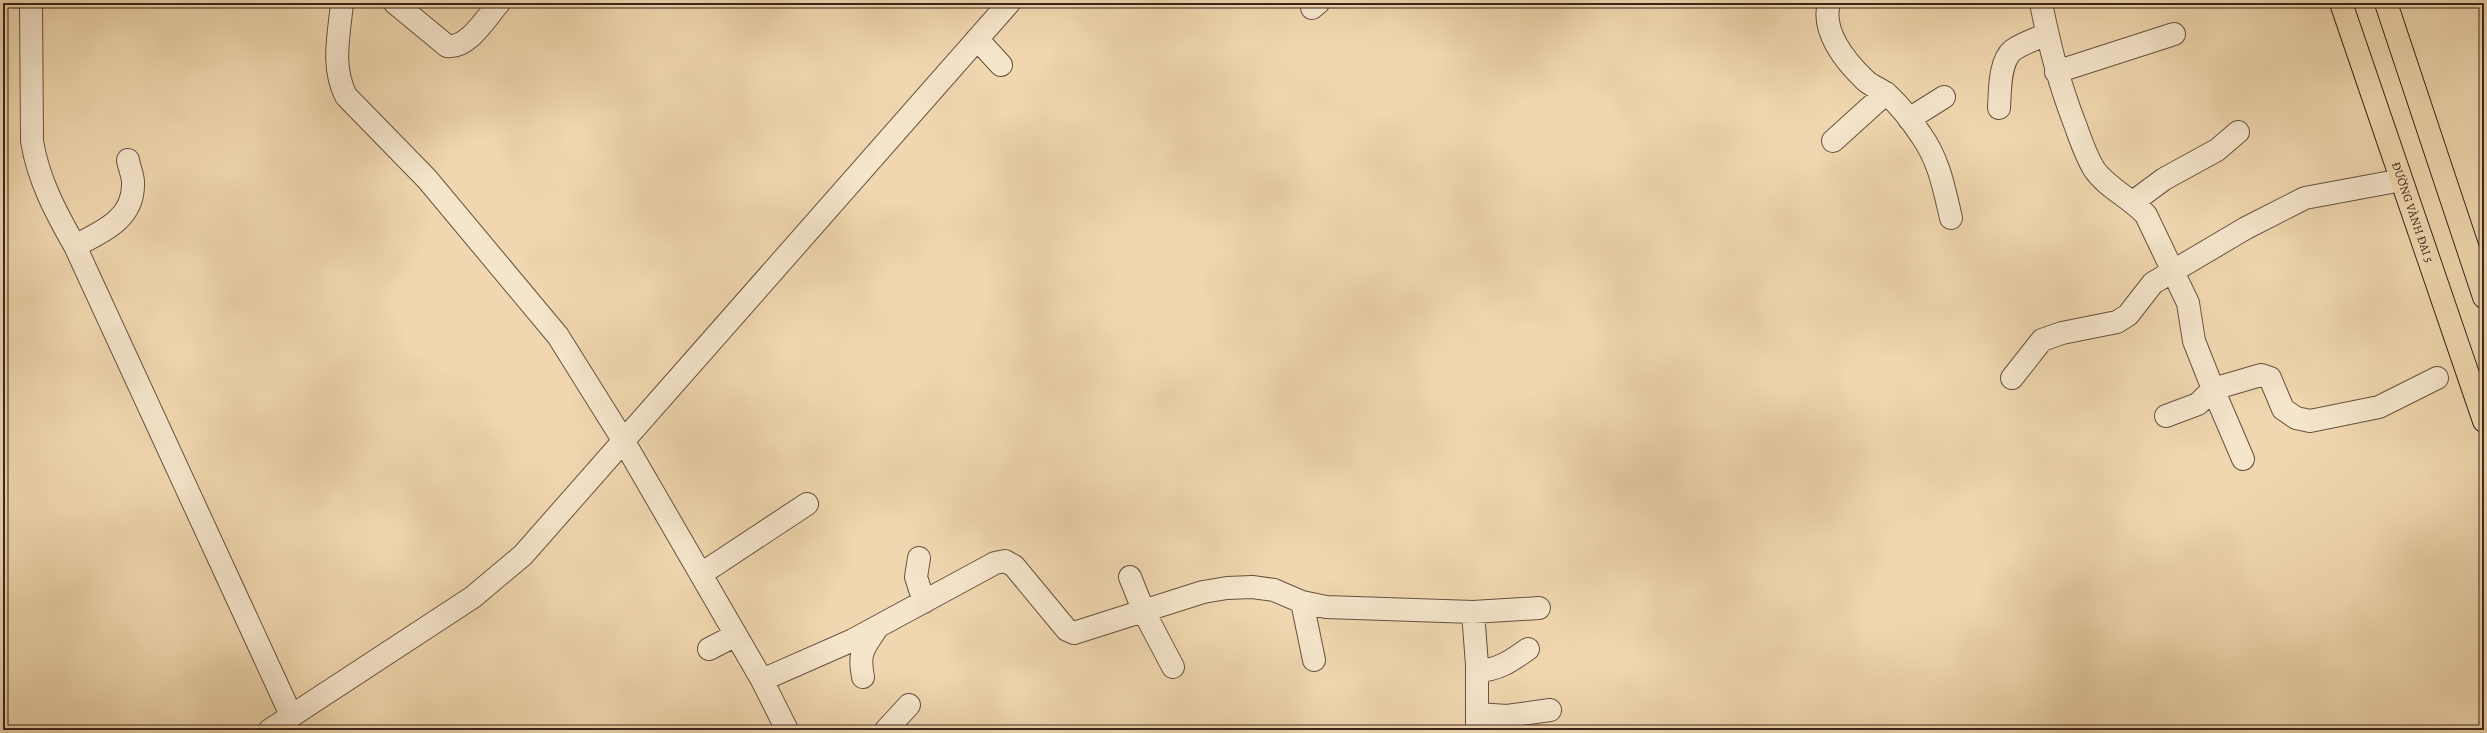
<svg xmlns="http://www.w3.org/2000/svg" width="2487" height="733" font-family="Alegreya,serif">
<style>
.lines{fill:none;stroke-linecap:round;stroke-linejoin:round}
.minor-casing{stroke:#675240;stroke-width:24}
.major-casing{stroke:#39251b;stroke-width:24}
.minor{stroke:#f5e5cb;stroke-width:22}
.major{stroke:#f0d7af;stroke-width:22}
.labels{text-anchor:middle;dominant-baseline:central;stroke-width:3.5;stroke-linejoin:round;paint-order:stroke}
.street-label{font-size:12px;fill:#39251b;stroke:#f5e5cb}
</style>
<rect width="100%" height="100%" fill="#f0d7af"/>
<filter id="stains"><feTurbulence type="fractalNoise" baseFrequency=".005" numOctaves="4"/><feColorMatrix values="0 0 0 0 .2 0 0 0 0 .09 0 0 0 0 .02 0 0 0 .5 -.17"/></filter>
<radialGradient id="worn" r=".72"><stop offset=".6" stop-color="#630" stop-opacity="0"/><stop offset="1" stop-color="#630" stop-opacity=".3"/></radialGradient>
<g class="lines">
<defs>
<path id="minor" d="M31 3 32 141C38 179 56 213 75 246L291 715
M342 3C339 36 331 66 346 96L427 179 558 336 623 440 762 680 787 730
M395 3 447 46C468 49 486 18 499 3
M1829 3C1821 31 1845 61 1865 80 1871 86 1881 89 1888 95 1901 107 1911 120 1921 135 1939 160 1944 188 1951 218
M2041 3C2050 48 2059 83 2076 127 2081 141 2086 156 2094 169 2107 188 2131 198 2146 215L2188 303 2194 341 2213 389 2261 375 2270 378 2283 409 2296 418 2310 421 2379 407 2437 378
M1312 8 1318 3
M977 39 1001 65
M2056 72 2174 34
M1999 108C2000 92 1999 61 2013 50 2023 43 2036 39 2047 34
M1909 119 1944 97
M1833 141 1886 93
M2133 202 2164 179 2217 150 2238 132
M75 246C101 232 133 220 133 185 134 177 129 168 128 160
M2012 378 2042 340 2062 333 2117 322 2128 315 2153 283 2246 228 2305 198 2391 182
M2166 416 2198 404 2213 389 2243 459
M919 558 916 577 924 602
M701 574 807 504
M1130 577 1144 612 1173 667
M1302 602 1314 660
M1473 612 1477 665V730
M709 649 736 635
M1477 671C1499 670 1511 661 1528 649
M863 677C858 652 864 648 877 628
M762 680 853 640 995 563 1005 561 1014 566 1067 630 1074 633 1203 592 1227 588 1252 587 1274 590 1302 602 1326 607 1473 612 1539 608
M1477 714 1507 716 1550 710
M270 730 473 597 523 555 1009 3
M886 730 909 705"/>
<g id="major">
<path id="s1" d="M2341 3 2484 421"/>
<path d="M2386 3 2484 297"/>
</g>
</defs>
<use href="#minor" class="minor-casing"/>
<use href="#major" class="major-casing"/>
<use href="#minor" class="minor"/>
<use href="#major" class="major"/>
</g>
<g class="labels">
<g class="street-label">
<text stroke="none"><textPath href="#s1" startOffset="221">ĐƯỜNG VÀNH ĐAI 5</textPath></text>
</g>
</g>
<rect width="2487" height="733" fill="none" stroke="#f0d7af" stroke-width="16"/>
<rect x="4" y="4" width="2479" height="725" fill="none" stroke="#39251b" stroke-width="2"/>
<rect x="8" y="8" width="2471" height="717" fill="none" stroke="#39251b"/>
<rect width="100%" height="100%" filter="url(#stains)"/>
<rect width="100%" height="100%" fill="url(#worn)"/>
</svg>
